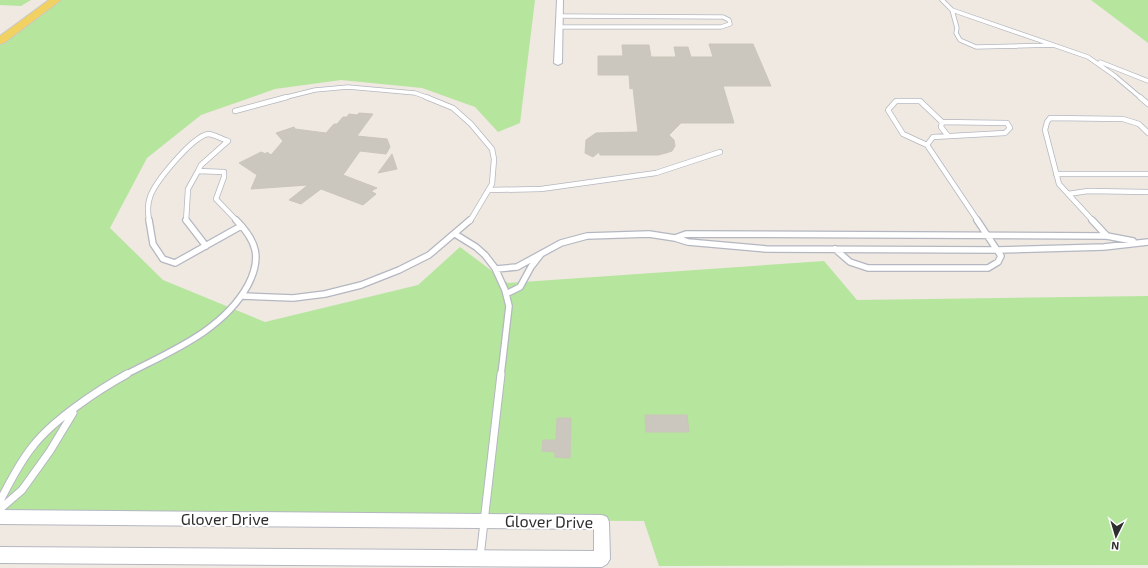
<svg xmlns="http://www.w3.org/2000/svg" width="1148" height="568" font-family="'Exo 2',sans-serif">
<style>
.green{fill:#b6e59e}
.building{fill:#cbc7bf;stroke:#cbc5ba}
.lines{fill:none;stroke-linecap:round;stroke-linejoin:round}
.service-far3-casing{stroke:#b4b7c1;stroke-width:5}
.service-far2-casing{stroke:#b4b7c1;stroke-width:6}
.service-far1-casing{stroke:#b4b7c1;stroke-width:8}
.service-casing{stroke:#b4b7c1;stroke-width:9}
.minor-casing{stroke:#b4b7c1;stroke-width:2}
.primary-casing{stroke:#c9c9c9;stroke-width:2}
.service-far3{stroke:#fff;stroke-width:3.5}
.service-far2{stroke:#fff;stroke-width:4.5}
.service-far1{stroke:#fff;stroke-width:5.5}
.service{stroke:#fff;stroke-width:7}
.minor{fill:#fff;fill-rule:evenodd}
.primary{fill:#f2d163;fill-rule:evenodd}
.labels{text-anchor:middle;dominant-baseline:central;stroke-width:4;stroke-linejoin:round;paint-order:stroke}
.near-street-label{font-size:16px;fill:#2e2e2e;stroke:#fff}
</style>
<rect width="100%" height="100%" fill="#efe9e1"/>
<path class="green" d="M0 0H31L21 6 0 5Z
M56 0H535L520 123 498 132 475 107 422 88 341 80 275 89 201 115 147 158 110 228 163 280 265 322 418 285 460 247 508 283 824 261 857 300 1148 296V565L659 566 644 521 0 517V41Z
M1091 0H1148V43Z"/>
<path class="building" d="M709 44H753L771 86H723L734 123H681L669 135 674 140 675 146 672 151 666 153 658 155H600L599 152 593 157 585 153 586 140 596 133 638 132 633 88 630 89 629 75H598V56H623L622 45H649L651 57H676L674 47H688L691 57H713Z
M359 113 373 114 357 136 387 139 390 147 386 154 360 151 343 175 377 188 371 191 376 194 363 205 321 189 301 204 289 200 308 185 251 189 257 175 239 163 261 152 266 154 267 152 271 155 283 141 276 133 294 127 295 129 326 133 334 124H337L343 117H347L349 114 357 115Z
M392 154 397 169 378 173Z
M645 415H687L689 432H646Z
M557 418H571L570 458 555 457V452L542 451 543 440H556Z"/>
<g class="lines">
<defs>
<path id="service-far3" d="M942 0 952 10 1088 57 1115 76 1141 98
M952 10 957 28 956 33 960 40 976 47 1053 45
M559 27H721L730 24 729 20 723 17 560 16
M1100 62 1148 81
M283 98 315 90 348 87 415 93 429 98"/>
<path id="service-far2" d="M426 97 453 108 471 124 492 149 494 159 492 184 470 221
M1140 97 1148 104
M235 111 287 97
M948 136 941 127 942 122 1007 123 1010 128 1005 133 933 137 927 145 978 221
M927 145 903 134 888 110 896 101H920L942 122
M1056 174H1148
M490 190 541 189 656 173 720 152
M1068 194 1088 191 1148 192
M149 221C148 212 147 206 150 197 155 182 192 137 208 134 213 134 222 139 228 141L201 165 198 171 224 172V177L216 199 237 221
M186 221 188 189 198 171
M1093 221 1059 184 1045 130 1047 122 1050 118 1123 119 1139 124 1148 133"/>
<path id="service-far1" d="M149 220 153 244 163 259 175 263 241 226
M186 220 206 246
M1092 220 1107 236
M455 234 476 247 485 255 495 268 505 290 509 306 501 375
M675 238 686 234 1107 236 1133 241
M835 249 850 262 868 268H988L998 262 1001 256 977 220
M496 269 517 267 561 243 587 236 649 234 675 238 688 242 766 249 998 250 1104 247 1148 242
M506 294 520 287 531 267 541 254
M243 296 293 298 325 294 361 285 399 270 429 255 470 220
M125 375C169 352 223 331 248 285 262 258 257 241 236 220"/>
<path id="service" d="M0 501C10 482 19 463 33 446 53 420 98 390 127 374
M0 509 22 490 50 451 73 413
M480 557 501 374"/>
<path id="minor" d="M557 0H563L562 63 558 65 554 63Z
M0 510 602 515 607 517 609 522 610 559 607 564 602 567 0 563V547L594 551V529L0 524Z"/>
<path id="primary" d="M49 0H61L4 43 0 44V36Z"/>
</defs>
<use href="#service-far3" class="service-far3-casing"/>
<use href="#service-far2" class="service-far2-casing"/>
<use href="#service-far1" class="service-far1-casing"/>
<use href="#service" class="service-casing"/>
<use href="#minor" class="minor-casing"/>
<use href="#primary" class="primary-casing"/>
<use href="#service-far3" class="service-far3"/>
<use href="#service-far2" class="service-far2"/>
<use href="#service-far1" class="service-far1"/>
<use href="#service" class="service"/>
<use href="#minor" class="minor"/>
<use href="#primary" class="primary"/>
</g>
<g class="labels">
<g class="near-street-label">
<text x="225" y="518">Glover Drive</text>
<text transform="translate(549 521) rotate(1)">Glover Drive</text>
</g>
</g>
<g transform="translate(1116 536) rotate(185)" stroke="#ffffff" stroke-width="3" paint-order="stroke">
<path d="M0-3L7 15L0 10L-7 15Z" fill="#2e2e2e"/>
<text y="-6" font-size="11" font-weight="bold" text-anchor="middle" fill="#2e2e2e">N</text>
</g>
</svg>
